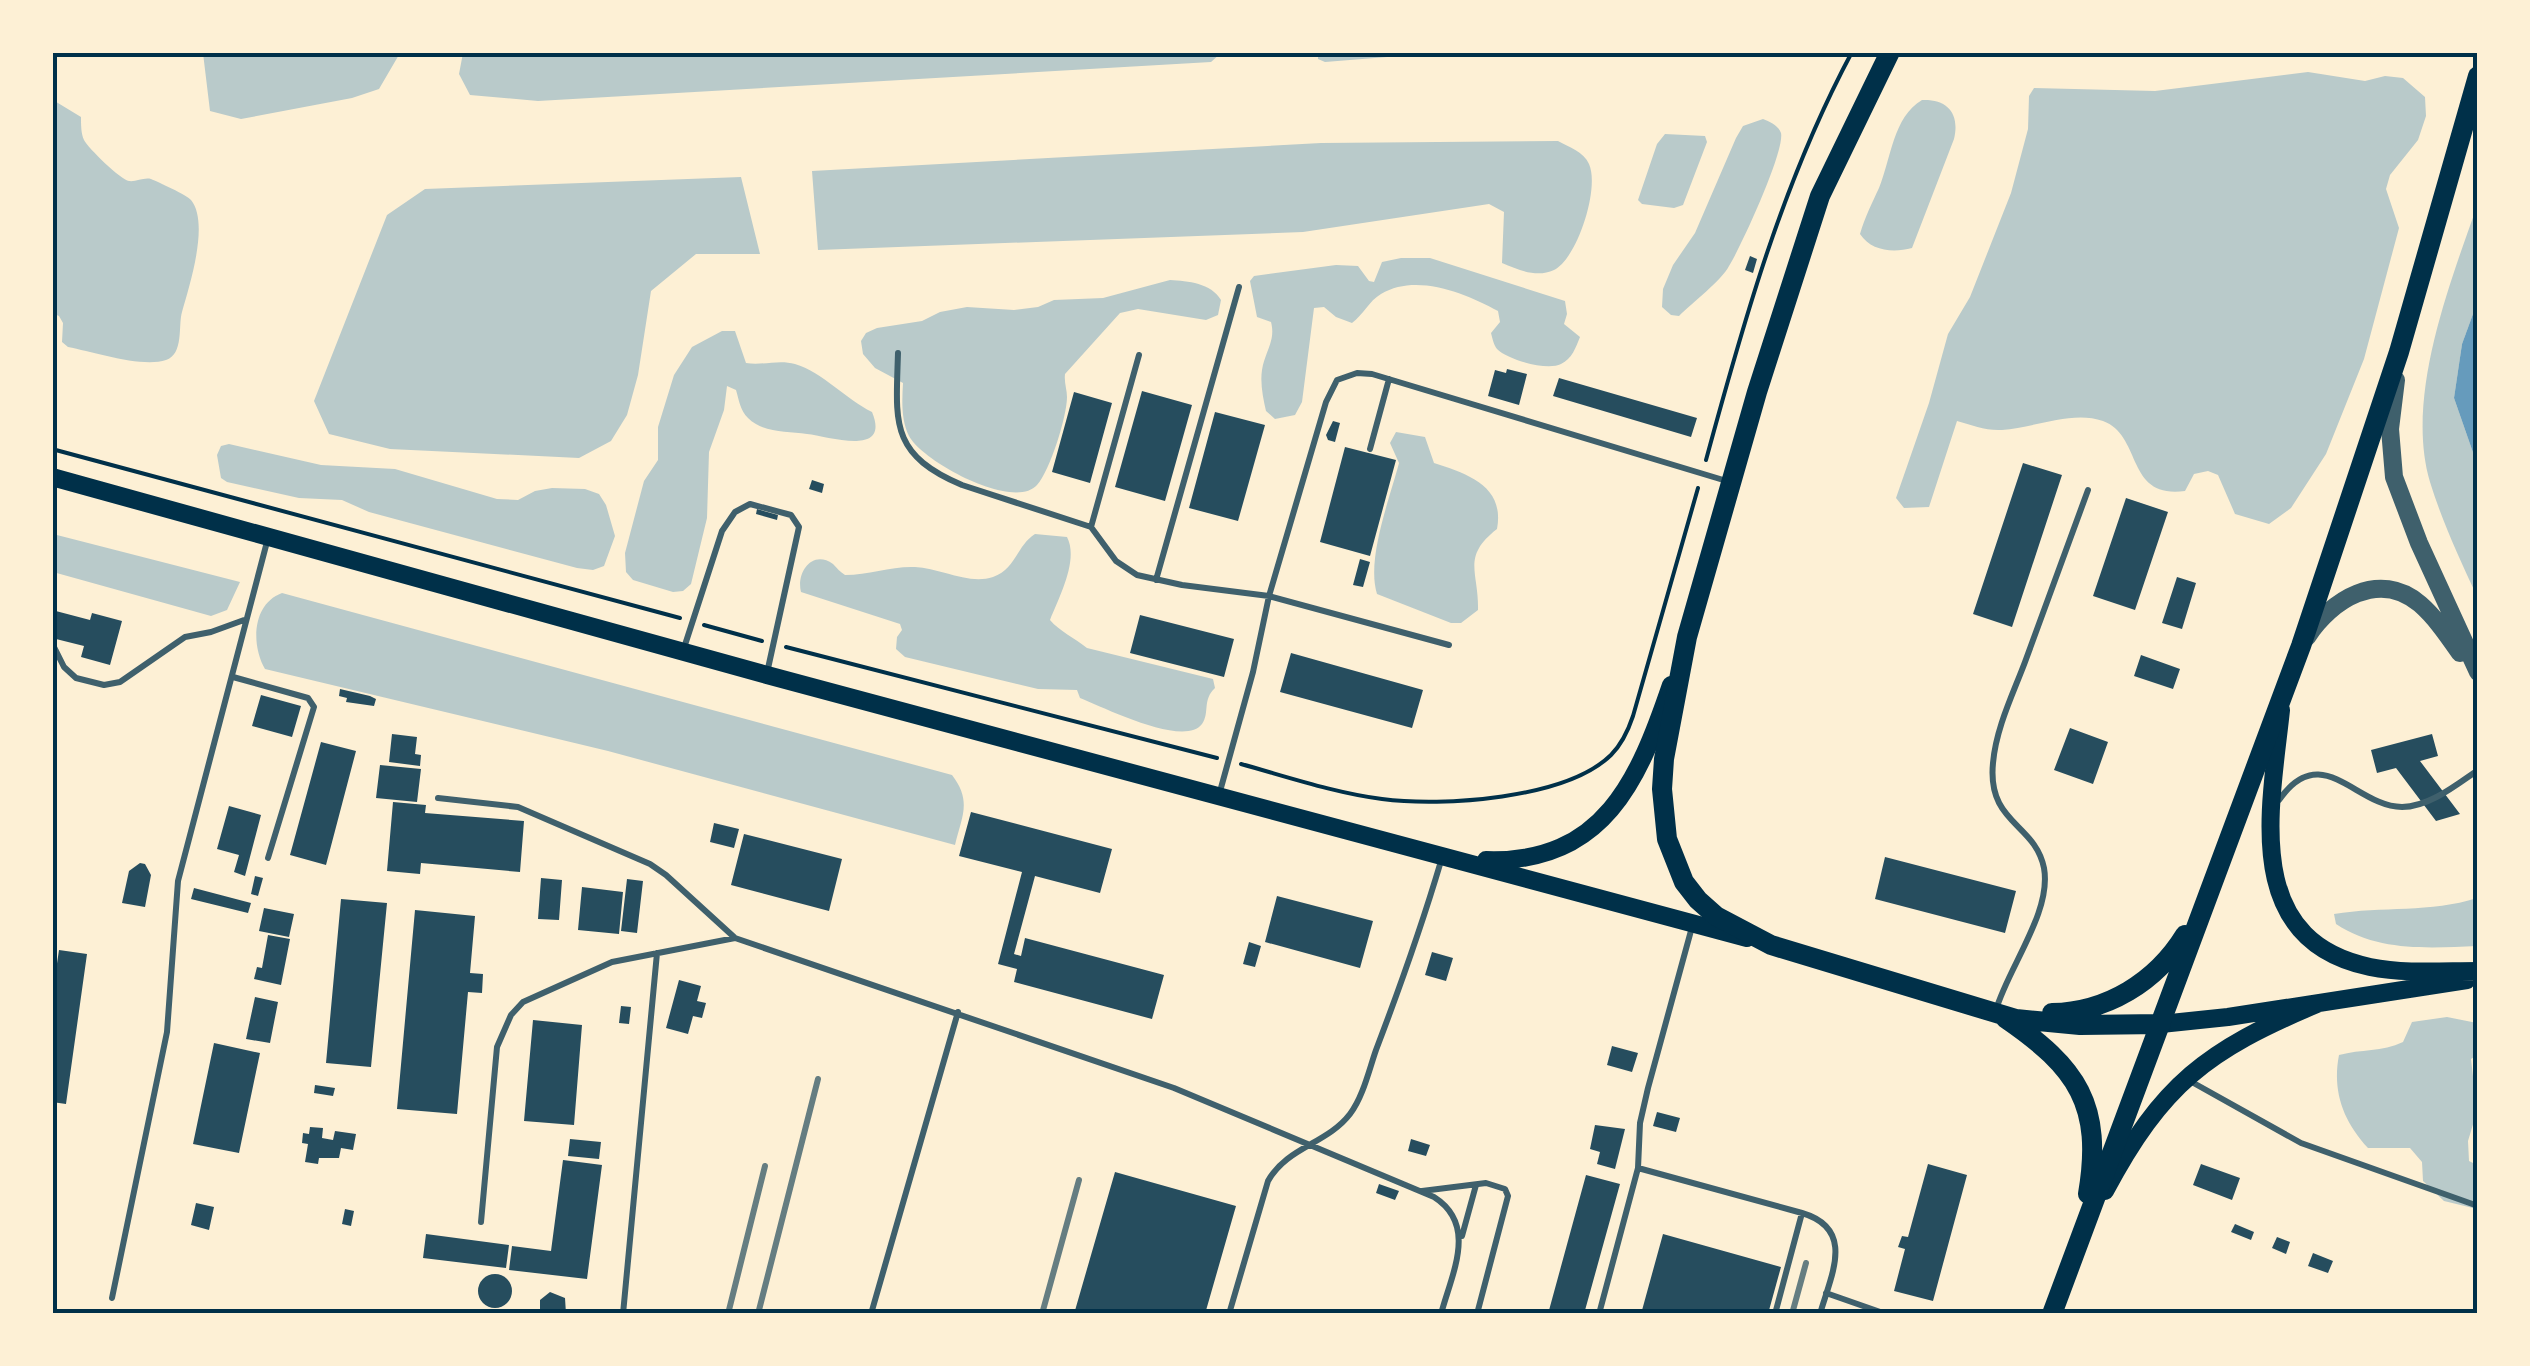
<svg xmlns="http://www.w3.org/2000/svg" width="2530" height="1366" font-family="Merriweather,serif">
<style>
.green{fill:#b9caca}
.water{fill:#669bbc}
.building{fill:#264d5e}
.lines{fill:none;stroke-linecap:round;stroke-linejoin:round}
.path{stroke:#003049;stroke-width:4}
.service{stroke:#3f606c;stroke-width:6}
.tertiary{stroke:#3f606c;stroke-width:18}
.secondary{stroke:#003049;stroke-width:18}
.primary{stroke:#003049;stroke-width:20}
.rail{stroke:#657d81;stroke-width:6}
.neatline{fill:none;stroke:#003049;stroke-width:4}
</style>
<rect width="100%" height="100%" fill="#fdf0d5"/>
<path class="green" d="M203 53V52L400 53 379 89 352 98 241 119 210 111Z
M463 53V52L1221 53 1211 62 538 101 470 95 459 74Z
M1318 53V52L1531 53H1437L1325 62 1318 59Z
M2308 72 2365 81 2385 76 2403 78 2425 97 2426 116 2418 140 2390 175 2386 189 2399 228 2364 359 2326 454 2291 508 2269 524 2235 514 2218 475 2208 471 2194 474 2185 491C2125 499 2143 436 2103 421 2072 410 2034 428 2002 430 1986 431 1972 425 1957 421L1929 507 1904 508 1896 498 1929 403 1948 334 1970 297 2011 193 2028 129 2029 96 2034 88 2155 91Z
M53 100 81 117C81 124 81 134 84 140 88 148 121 180 129 181 136 182 144 177 151 179 158 182 187 195 191 200 210 223 189 287 182 312 178 326 184 354 166 360 142 368 94 352 68 347L62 342 63 323 59 316 52 313Z
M1922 100C1948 99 1960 114 1954 139L1912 248C1893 253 1871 251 1860 234 1865 217 1872 203 1879 188 1891 159 1893 117 1922 100Z
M1763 119C1770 122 1778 125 1781 133 1785 151 1741 247 1729 266 1721 281 1693 302 1679 316L1671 315 1662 307 1663 289 1673 265 1695 233 1736 138 1743 126Z
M1665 134 1705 136 1707 142 1683 205 1674 208 1642 204 1638 200 1657 144Z
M1558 141C1569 147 1584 152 1589 164 1600 188 1577 259 1554 270 1537 278 1519 270 1502 263L1504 212 1489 204 1303 232 818 250 812 171 1321 143Z
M741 177 760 254H696L651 291 638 375 627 415 611 441 579 458 390 449 329 434 314 401 387 215 425 189Z
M2477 206V303L2462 344 2454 398 2477 464V596C2460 560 2442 521 2430 482 2405 398 2449 286 2477 206Z
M1401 258H1430L1565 301 1567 314 1564 324 1580 337C1576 347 1572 359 1561 364 1547 371 1508 360 1497 349 1494 346 1492 337 1491 333L1500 322 1498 311C1465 293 1416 273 1381 294 1369 301 1363 315 1352 323L1336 317 1324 307 1314 308 1302 402 1295 415 1275 419 1266 411C1263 398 1260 383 1262 370 1265 351 1276 341 1271 322L1257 317 1250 281 1254 276 1336 265 1358 266 1369 281 1374 282 1382 262Z
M1170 280C1188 281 1211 283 1221 300L1218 315 1206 320 1138 309 1120 313 1065 374C1064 383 1067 389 1067 397 1067 416 1050 471 1037 485 1014 511 923 462 909 436 901 420 902 401 903 383L875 368 863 354 861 341 866 333 877 328 922 321 940 312 967 307 1014 310 1038 307 1054 300 1103 298Z
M722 331H735L746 363C763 366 778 359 795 364 822 372 846 399 872 412 891 458 828 436 807 434 787 431 763 433 748 418 740 410 739 400 736 390L727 386 724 410 709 452 707 518 691 584 683 591 673 592 633 580 626 572 625 553 644 481 658 460V427L674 375 692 347Z
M1396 432 1425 437 1434 463C1468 474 1505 486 1497 529 1461 557 1479 572 1478 610L1461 623H1451L1377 594C1366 559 1390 498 1399 463L1390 443Z
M229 444 321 465 395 469 497 499 518 500 535 491 552 488 585 489 599 494 606 505 615 536 604 566 593 570 577 568 369 512 342 500 299 498 227 482 221 478 217 455 221 446Z
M52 534H53L240 582 227 610 211 616 53 572Z
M1035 534 1067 537C1079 560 1059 597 1050 620 1059 631 1075 638 1087 648L1213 679 1215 688C1202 700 1210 713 1202 724 1184 748 1103 707 1080 698L1077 690 1038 689 905 657 896 649 897 637 902 630 900 624 801 592C796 573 812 549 833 564 837 568 840 572 845 575 869 575 892 566 915 567 940 568 968 585 993 577 1016 569 1017 545 1035 534Z
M282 593 952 775C972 801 962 816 955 845L608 751 265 669C251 645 252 604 282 593Z
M2477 898V946C2429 948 2378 952 2336 924L2334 914C2382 906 2431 913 2477 898Z
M2447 1017 2477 1023V1055L2471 1059 2477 1111 2468 1141 2469 1161 2477 1165V1209L2444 1201 2423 1181 2422 1162 2410 1148H2368C2343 1121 2332 1091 2339 1055 2361 1049 2382 1052 2403 1042L2412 1022Z"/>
<path class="water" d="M2477 303V464L2454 398 2462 344Z"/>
<path class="building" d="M1750 256 1757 259 1753 273 1745 270Z
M1507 369 1527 374 1519 405 1488 396 1495 370 1506 373Z
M1559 378 1697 418 1691 437 1553 396Z
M1142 391 1192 405 1165 501 1115 487Z
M1074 392 1112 403 1090 483 1052 472Z
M1215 412 1265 425 1238 521 1189 508Z
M1333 421 1340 423 1335 442 1328 440 1326 435Z
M1345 447 1396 460 1370 556 1320 542Z
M2023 463 2062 475 2012 627 1973 614Z
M812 480 824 484 822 493 809 489Z
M2126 498 2168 512 2135 610 2093 596Z
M757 509 778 515 777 520 756 514Z
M1360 559 1370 562 1363 587 1353 585Z
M2177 577 2196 583 2182 629 2162 623Z
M52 610 90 620 92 613 122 621 110 665 81 657 84 646 52 638Z
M1140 615 1234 639 1224 677 1130 653Z
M1291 653 1423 690 1412 728 1280 692Z
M2141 655 2180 669 2173 689 2134 676Z
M340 689 370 696 376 699 374 706 346 702 347 698 339 696Z
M261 695 301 706 292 737 252 726Z
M2070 728 2108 742 2093 784 2054 770Z
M392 734 417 737 415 754 421 755 420 766 389 762Z
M2432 734 2438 756 2420 761 2460 814 2436 821 2396 768 2377 773 2371 750Z
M321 742 356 751 326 865 290 855Z
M380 765 421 769 417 802 376 798Z
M393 802 426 805 425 813 524 821 520 872 421 863 420 874 387 871Z
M229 806 261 815 245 876 234 872 239 855 217 849Z
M971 812 1112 849 1100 893 1035 876 1014 954 1021 956 1025 938 1164 975 1152 1019 1014 982 1017 969 998 964 1022 872 959 856Z
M714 823 739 829 734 848 710 842Z
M744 834 842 859 829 911 731 885Z
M1885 857 2016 891 2005 933 1875 899Z
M140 863 145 864 151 875 145 907 122 903 129 871Z
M255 876 263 878 258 896 251 894Z
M541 878 562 880 559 920 538 919Z
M627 879 643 881 637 933 621 931Z
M582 887 623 892 619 934 578 930Z
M194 888 251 903 248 913 191 899Z
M1277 896 1373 921 1360 968 1265 942Z
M341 899 387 903 371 1067 326 1063Z
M264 908 294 914 289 937 259 931Z
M415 910 475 916 470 973 483 974 482 993 468 992 457 1114 397 1109Z
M268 935 290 939 281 985 254 979 257 967 262 968Z
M1249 942 1261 946 1255 967 1243 964Z
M59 950 87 954 66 1104 52 1102V997Z
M1432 952 1453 958 1446 981 1425 975Z
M679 980 701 986 697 1001 706 1003 702 1018 693 1016 688 1034 666 1028Z
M255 997 278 1002 270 1043 246 1039Z
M621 1006 631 1007 629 1024 619 1023Z
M533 1020 582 1025 574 1125 524 1121Z
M214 1043 260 1053 239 1153 193 1144Z
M1612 1046 1638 1053 1632 1072 1607 1065Z
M315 1085 335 1088 333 1096 314 1093Z
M1657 1112 1680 1118 1676 1132 1653 1126Z
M1595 1125 1625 1129 1615 1169 1597 1164 1600 1152 1590 1149Z
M310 1127 323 1128 322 1138 333 1140 335 1131 356 1134 353 1150 341 1148 339 1158H319L318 1164 305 1162 308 1144 302 1143 303 1133 309 1134Z
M570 1139 601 1142 599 1159 568 1156Z
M1411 1139 1430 1145 1426 1156 1408 1151Z
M563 1160 602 1165 587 1279 509 1270 512 1246 551 1251Z
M1928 1164 1967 1175 1933 1301 1894 1291 1905 1249 1898 1247 1902 1236 1908 1237Z
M2201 1164 2240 1178 2232 1200 2193 1185Z
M1115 1172 1236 1206 1205 1314H1074Z
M1586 1175 1620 1184 1584 1314H1548Z
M1379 1184 1399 1191 1395 1200 1376 1193Z
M196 1203 214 1207 209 1230 191 1225Z
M345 1209 354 1211 351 1226 342 1224Z
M2235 1224 2254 1232 2251 1240 2231 1232Z
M426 1234 509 1245 506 1268 423 1258Z
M1663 1234 1781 1267 1768 1314H1641Z
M2277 1237 2290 1242 2286 1254 2272 1248Z
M2313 1253 2333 1261 2328 1273 2308 1266Z
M478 1291a17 17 0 1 1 34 0a17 17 0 1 1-34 0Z
M550 1292 565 1298 566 1314H540V1300Z"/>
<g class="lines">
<path class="path" d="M52 449 680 618
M1706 460C1744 320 1783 181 1852 52
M704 625 762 641
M786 647 1217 758
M1241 764C1288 777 1335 793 1382 799 1442 807 1566 799 1611 755 1622 744 1628 731 1633 716L1698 488"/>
<path class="service" d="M898 353C896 422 889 454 962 485L1091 527
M1139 355 1091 527 1116 561 1137 575 1182 585 1269 596 1449 645
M1370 449 1389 379
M1156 580 1239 287
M52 643 64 667 76 678 104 685 120 682 185 637 211 632 244 620
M683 651 722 531 735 512 750 504 791 515 799 527 767 673
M233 677 308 698 314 707 268 858
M1219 795 1253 672 1269 596 1326 402 1337 380 1357 373 1372 374 1730 482
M438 798 518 807 650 864 666 875 734 937
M2279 800C2322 739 2356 807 2402 807 2429 807 2456 785 2478 770
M1996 1010C2008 968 2052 912 2044 868 2035 823 1987 824 1993 763 1996 728 2013 694 2025 662 2046 604 2067 547 2088 490
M2190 1081 2301 1143 2478 1206
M1638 1168 1802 1213C1856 1229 1831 1275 1820 1314
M1422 1191 1486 1183 1505 1189 1508 1196 1477 1314
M481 1222 497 1047 511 1015 523 1002 612 962 735 938 1174 1088 1434 1197C1478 1225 1452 1273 1441 1314
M1462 1236 1476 1185
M1826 1293 1886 1314
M112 1298 167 1032 178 881 268 538
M623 1314 657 953
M871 1314 958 1012
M1229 1314 1268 1181C1287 1147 1327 1144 1350 1114 1363 1097 1369 1070 1376 1050 1400 987 1422 925 1441 861
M1599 1314 1638 1168 1640 1123 1648 1088 1692 927
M1775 1314 1802 1213"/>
<path class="tertiary" d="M2396 380 2390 429 2394 477 2419 543 2478 672
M2307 637C2331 600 2379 569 2420 604 2436 618 2448 636 2460 653"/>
<path class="secondary" d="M52 477 767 675 1747 938
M2281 710C2271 806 2240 940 2370 967 2405 974 2442 971 2478 971
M1486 860C1604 864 1639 779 1671 685
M2161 1024 2228 1017 2467 980
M2105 1191C2162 1084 2207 1050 2317 1004"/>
<path class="primary" d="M1890 52 1820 196 1757 392 1687 637 1664 759 1662 789 1667 839 1684 882 1698 900 1716 916 1771 945 2016 1019 2080 1025 2161 1024
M2052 1013C2107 1012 2156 982 2185 935
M2005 1018C2078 1068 2103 1105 2088 1194
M2052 1314 2301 646 2399 352 2478 76"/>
<path class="rail" d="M728 1314 765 1166
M758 1314 818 1079
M1042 1314 1079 1180
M1792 1314 1806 1263"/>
</g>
<rect width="2530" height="1366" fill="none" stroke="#fdf0d5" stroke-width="110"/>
<rect x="55" y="55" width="2420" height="1256" class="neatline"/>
</svg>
